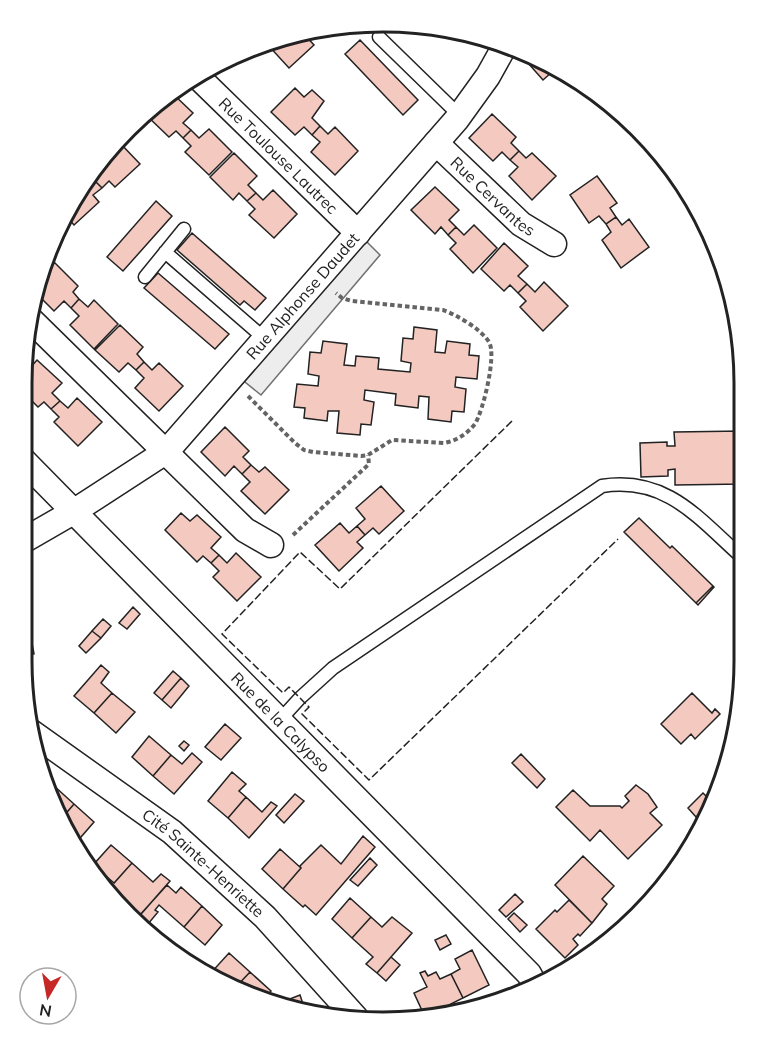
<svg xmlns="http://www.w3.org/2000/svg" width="766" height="1044" font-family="Mulish,sans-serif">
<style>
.parking{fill:#ededed;stroke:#6f6f6f;stroke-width:1.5}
.building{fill:#f3c9c0;stroke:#222;stroke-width:1.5}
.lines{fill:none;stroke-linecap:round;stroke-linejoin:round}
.lane-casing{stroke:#222;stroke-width:15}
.street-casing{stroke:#222;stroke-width:27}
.path{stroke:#646464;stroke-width:4;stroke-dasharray:4.5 3;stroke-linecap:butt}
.lane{stroke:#fff;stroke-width:12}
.street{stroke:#fff;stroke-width:24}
.fence{stroke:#222;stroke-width:1.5;stroke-dasharray:8 3;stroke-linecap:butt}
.labels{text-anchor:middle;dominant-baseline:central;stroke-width:4.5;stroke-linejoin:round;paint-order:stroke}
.street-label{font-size:16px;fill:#222;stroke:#fff}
.rim{fill:none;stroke:#222;stroke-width:3}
</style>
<rect width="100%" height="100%" fill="#fff"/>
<path class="parking" d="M358 233 380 255 261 395 235 374Z"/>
<path class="building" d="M289 33H303L314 45 289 68 267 44Z
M360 40 418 100 403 115 345 54Z
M521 55 564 69V70L556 77 552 72 543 80Z
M295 88 304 97 312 90 324 101 312 118 320 126 312 135 304 127 295 135 271 112Z
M171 92 193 113 183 123 191 130 183 138 176 131 169 137 145 114 162 96Z
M492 114 516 137 511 143 519 151 510 160 502 152 493 161 469 138Z
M320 126 328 134 335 127 358 151 335 175 311 152 320 142 312 135Z
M209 129 232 152 209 175 185 152 191 146 183 138 191 130 199 138Z
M645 141 658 152 653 156 642 144Z
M119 142 140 164 115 187 109 181 102 188 93 179 101 172 96 166Z
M519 151 526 158 532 153 556 176 532 200 509 176 518 167 510 160Z
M234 153 257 176 248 185 256 193 247 201 239 193 233 200 210 177Z
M674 169 683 184 680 186 669 174Z
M597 176 617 203 610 208 616 217 606 224 599 216 589 223 570 195Z
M93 179 102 188 93 195 99 202 74 225 66 216 82 182 85 187Z
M435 187 459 210 449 220 456 227 448 235 441 227 435 234 411 210Z
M273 190 297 214 274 238 249 215 255 209 247 201 256 193 263 200Z
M156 201 172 216 123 271 107 257Z
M616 217 622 225 629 219 649 247 621 268 602 240 611 232 606 224Z
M474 225 497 248 473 273 450 249 456 243 448 235 456 227 464 235Z
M192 233 266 298 255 310 244 301 240 305 177 250Z
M504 243 528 266 518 276 527 284 518 293 510 285 504 291 481 269Z
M54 262 78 286 73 292 79 299 71 308 64 301 54 311 33 290 38 279Z
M158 273 229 334 215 349 144 288Z
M544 282 568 306 543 331 520 307 526 301 518 293 527 284 535 292Z
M79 299 88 307 94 300 118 324 94 349 70 325 79 316 71 308Z
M120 325 143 347 137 354 144 362 136 370 128 363 119 372 95 350Z
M414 327 437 330 435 352 445 353 447 341 470 344 469 355 479 356 477 379 456 377 455 387 466 389 464 412 452 411 451 422 428 419 429 397 419 396 418 408 395 405 396 394 365 390 364 400 374 402 371 425 361 424 360 435 337 433 339 411H328L327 421 304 418 305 408 294 407 297 384 318 386 319 376 308 374 310 352 321 353 323 341 347 344 344 365 355 366 356 356 379 358 378 369 410 372 411 363 401 361 403 338 413 339Z
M37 360 62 383 52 393 60 401 51 409 44 402 38 407 22 391V377Z
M144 362 152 370 159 363 183 386 159 411 135 388 144 378 136 370Z
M77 398 102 422 78 446 54 422 59 417 51 409 60 401 68 408Z
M225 427 249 451 243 457 251 465 242 474 234 466 225 476 201 452Z
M742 431 743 484 675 485V469L668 470V476L641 477 640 443 667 442V446H675L674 432Z
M251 465 259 472 265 467 289 490 265 514 241 491 250 482 242 474Z
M381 486 404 511 379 534 373 528 365 535 357 526 365 519 356 508Z
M181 513 190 521 197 515 221 537 211 548 219 555 211 563 203 556 197 562 165 530Z
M639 518 670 548 672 546 713 586 696 603 624 532Z
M340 523 349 533 357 526 365 535 357 542 363 548 339 571 315 545Z
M236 553 261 577 237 601 213 577 219 571 211 563 219 555 227 563Z
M713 586 714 587 698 605 696 603Z
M133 607 140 614 127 629 119 623Z
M26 611 34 654 21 656V612Z
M103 619 111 626 101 638 92 631Z
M92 631 101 638 86 653 79 646Z
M101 665 109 672 101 683 112 693 94 713 74 696Z
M173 671 181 678 162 700 154 693Z
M181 678 189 686 171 708 162 700Z
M112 693 135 712 116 733 94 713Z
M692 693 712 713 715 709 720 714 695 739 691 734 681 744 661 724Z
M225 724 241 738 221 760 205 747Z
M149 736 171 755 153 776 132 757Z
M184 741 189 745 184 751 179 746Z
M192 753 202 762 174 794 153 776 171 755 182 764Z
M521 754 545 779 537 788 512 763Z
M232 772 246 784 239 791 246 797 228 818 208 801Z
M53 785 74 804 62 818 49 789Z
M636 785 648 794 657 807 650 813 662 825 628 859 600 830 590 841 556 807 573 790 590 806H620L622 808 629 801 625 796Z
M703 793 712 802 696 817 688 808Z
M295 794 304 801 284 823 276 815Z
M246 797 262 812 271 802 277 806 249 838 228 818Z
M74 804 94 822 74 845 62 818Z
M363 836 375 847 316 915 305 905 303 907 283 889 301 868 300 866 321 845 341 864Z
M111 845 132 863 114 883 93 865Z
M280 849 301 868 283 889 262 869Z
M583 856 614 886 602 899 607 904 592 923 555 885Z
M370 858 377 865 358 886 350 880Z
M132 863 153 882 161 874 170 881 134 922 107 891Z
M167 885 176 893 181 887 202 906 184 927 159 905 155 910 158 912 148 924 139 916Z
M515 894 523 902 506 917 499 910Z
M350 898 371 917 352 938 332 919Z
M569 900 592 923 580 936 578 934 573 939 578 945 565 958 536 929 555 910 557 912Z
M202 906 222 925 205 945 184 927Z
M514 913 527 925 520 932 508 919Z
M371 917 382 927 392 917 412 933 377 973 366 964 373 957 352 938Z
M446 935 451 944 440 950 435 940Z
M472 950 489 985 463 998 451 974 460 969 455 959Z
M229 953 250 972 234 989 223 986 208 976Z
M391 957 400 965 386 981 377 973Z
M425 971 428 976 436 972 440 979 451 974 463 998 425 1017 414 993 427 987 420 973Z
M250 972 271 991 263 999 234 989Z
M300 995 304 1007 296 1011 277 1004Z"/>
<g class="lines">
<defs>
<path id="lane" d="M379 37 460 116
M165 252 265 339
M145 277 184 229
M279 721 300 698 333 668 602 486C667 476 699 519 743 558"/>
<g id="street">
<path id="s1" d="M199 78 358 233"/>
<path id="s2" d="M436 143 521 224 554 244"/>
<path d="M29 318 245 530 271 545"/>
<path id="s3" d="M22 459 529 974 536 987"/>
<path id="s4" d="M21 542 73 512 167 451 457 119 488 76 503 49"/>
<path id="s5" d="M30 731 172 832 265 917 356 1018"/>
</g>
</defs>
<use href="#lane" class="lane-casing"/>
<use href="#street" class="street-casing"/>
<path class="path" d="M248 396 295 443 304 450 313 452 361 456 368 455 392 440 444 443C456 441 467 434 475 424 483 411 497 355 489 342 481 329 457 315 443 310L352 301 342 298 336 293
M293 535 369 464 368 455"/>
<use href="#lane" class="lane"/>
<use href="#street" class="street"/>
<path class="fence" d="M512 421 340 589 300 552 222 634 283 693 289 687 309 707 302 714 369 780 618 539"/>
</g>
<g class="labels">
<g class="street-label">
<text stroke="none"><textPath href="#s1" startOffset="111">Rue Toulouse Lautrec</textPath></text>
<text stroke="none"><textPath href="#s2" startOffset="78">Rue Cervantes</textPath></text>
<text stroke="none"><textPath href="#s4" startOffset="378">Rue Alphonse Daudet</textPath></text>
<text stroke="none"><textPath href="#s3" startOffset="369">Rue de la Calypso</textPath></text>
<text stroke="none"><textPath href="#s5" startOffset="218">Cité Sainte-Henriette</textPath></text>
</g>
</g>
<path d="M0 0H766V1044H0ZM383 32H383A351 351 0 0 1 734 383V661A351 351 0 0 1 383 1012H383A351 351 0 0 1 32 661V383A351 351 0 0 1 383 32Z" fill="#fff" fill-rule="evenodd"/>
<path class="rim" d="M383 32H383A351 351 0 0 1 734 383V661A351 351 0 0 1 383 1012H383A351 351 0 0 1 32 661V383A351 351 0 0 1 383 32Z"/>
<g transform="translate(48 996) rotate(190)"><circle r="28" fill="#ffffff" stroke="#a7a7a7" stroke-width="1.5"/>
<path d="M0-4.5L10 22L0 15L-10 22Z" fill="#c62828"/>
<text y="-9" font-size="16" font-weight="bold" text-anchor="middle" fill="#222222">N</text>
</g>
</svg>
